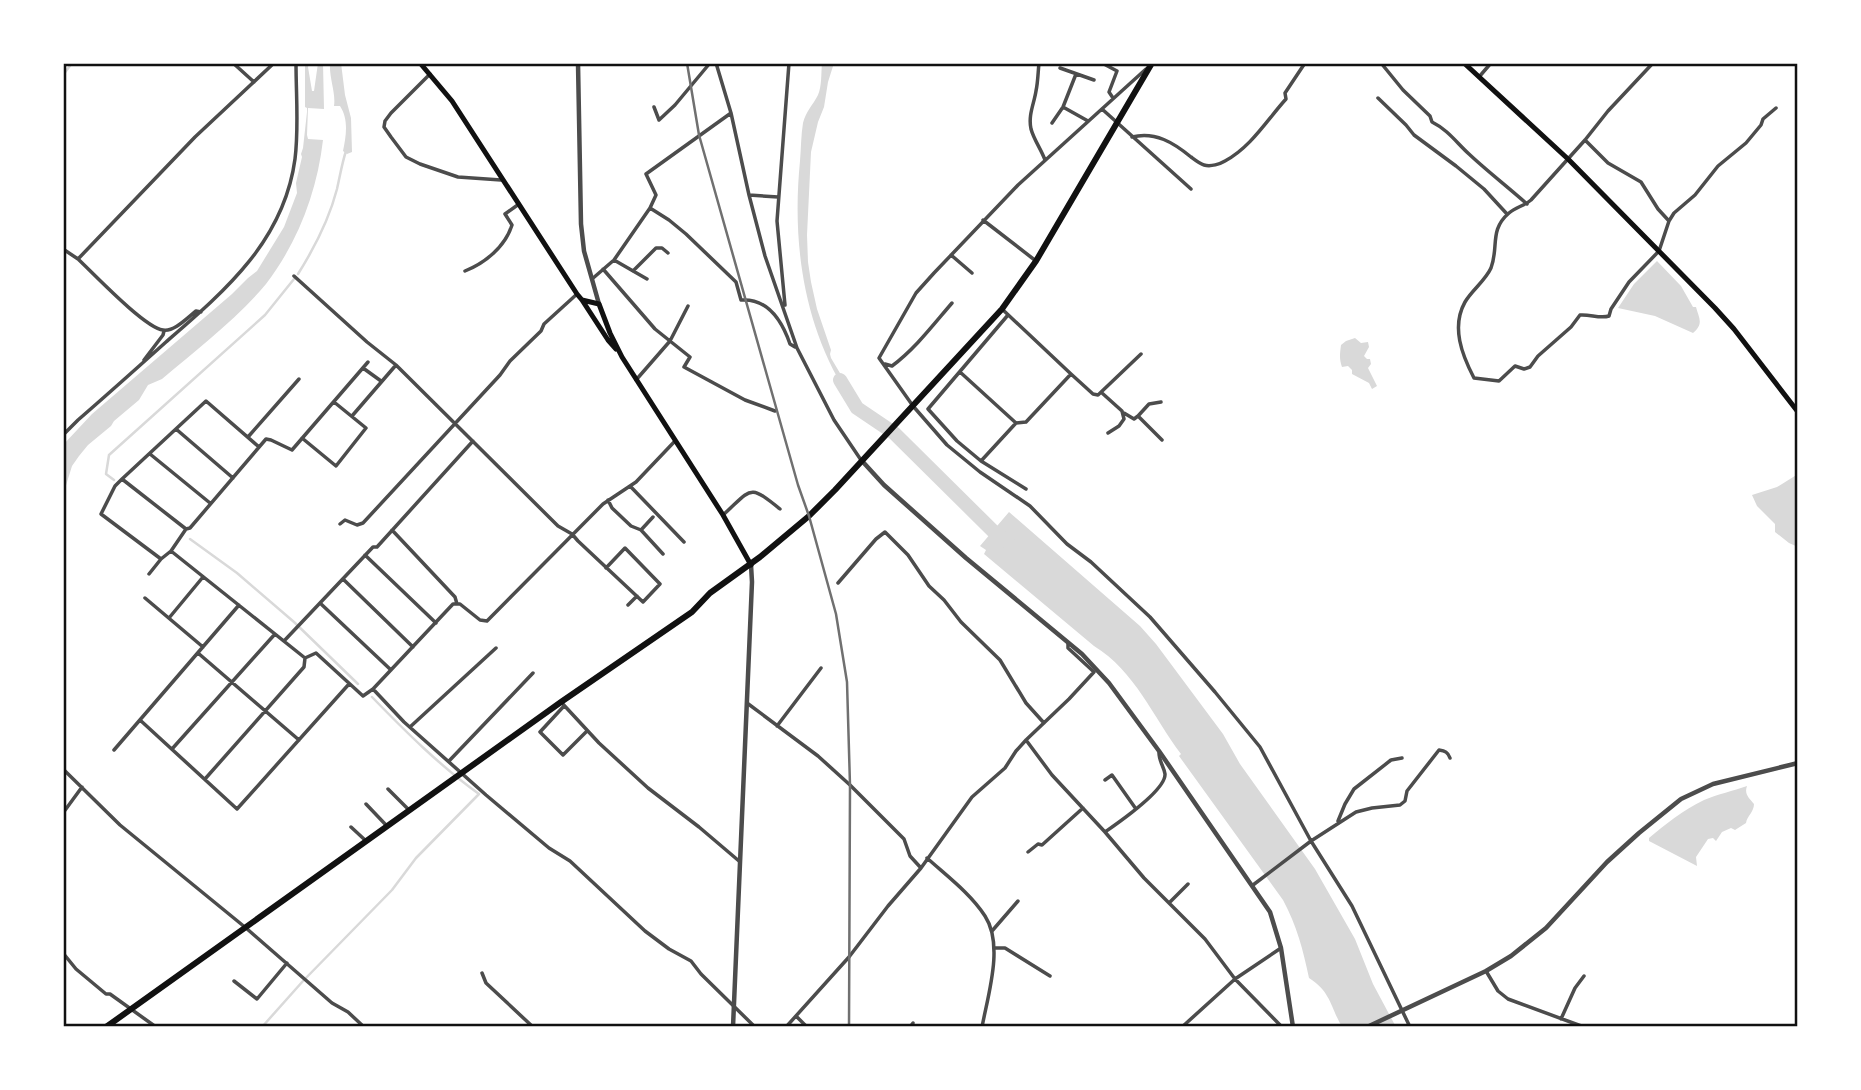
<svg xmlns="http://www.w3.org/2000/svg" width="1861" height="1090" font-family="Arial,sans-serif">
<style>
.water{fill:#d9d9d9}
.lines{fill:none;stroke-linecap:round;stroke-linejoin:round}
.stream{stroke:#d9d9d9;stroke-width:2.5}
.river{stroke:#d9d9d9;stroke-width:14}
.minor{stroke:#4c4c4c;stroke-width:3.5}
.tertiary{stroke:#4c4c4c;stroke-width:4.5}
.secondary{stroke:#111;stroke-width:5}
.primary{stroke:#111;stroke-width:6}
.rail{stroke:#707070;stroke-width:2.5}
.neatline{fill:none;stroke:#111;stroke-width:2.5}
</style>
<rect width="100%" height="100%" fill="#fff"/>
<path class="water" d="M305 63H309L308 67 312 91H314L318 63H323L324 109 308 108 307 135 308 139 323 140C317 192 298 242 266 284 239 317 195 351 162 379L148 385 139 400 114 421 111 426 88 445 79 456 72 466 63 495V445L92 414 232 294 248 278 257 271 284 227 297 193 296 183 302 157 301 154 303 148 307 112V108L305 107Z
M330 63H341L345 95 351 118 352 152 347 154 343 151C346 136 349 120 340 106H334C336 93 329 78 330 63Z
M822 63H834L828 82 824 107 818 122 811 152 807 235 808 262 811 282 817 309 831 350 830 354 831 358 853 395 847 394C803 324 792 242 800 161 801 149 801 135 803 123 806 111 813 105 818 95 822 86 821 73 822 63Z
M1657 261 1681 286 1693 307H1696C1699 318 1704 324 1693 333L1655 316 1618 308 1634 284Z
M1355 338 1361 343 1368 342 1369 347 1364 356 1367 359H1370L1371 364 1368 368 1377 386 1372 389 1369 383 1352 374V370L1348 366 1342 367C1339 359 1340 353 1341 345L1346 341Z
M1798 474V547L1789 543 1775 532V524L1757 506 1752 495 1777 487Z
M1009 512 1140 626 1156 644 1223 734 1240 764 1315 869 1355 939 1373 984 1396 1027H1342C1330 1006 1331 992 1309 978 1303 950 1297 926 1283 900L1179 756 1181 754C1153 717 1135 671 1094 646L984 554 986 550 980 546Z
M1747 786C1744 794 1749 798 1754 804 1754 812 1747 816 1746 823L1735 830 1731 828 1722 832 1716 841 1713 838 1708 839 1696 857 1697 866 1649 841V838C1666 824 1683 810 1704 800 1718 794 1733 791 1747 786Z"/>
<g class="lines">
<path class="stream" d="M63 75 72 63
M298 274C315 247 329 220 337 189 340 176 342 163 346 151
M114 480 106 474 109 455 265 315 294 279
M190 539 237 573 294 622 358 684
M262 1027 303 981 392 890 416 858 479 794C440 766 405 731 372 697"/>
<path class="river" d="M840 380 857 408 894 433 993 531 1008 542"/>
<path class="minor" d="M233 63 254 82
M716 63 731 113 749 195 765 256 797 348 834 420 861 460
M1039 63C1038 72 1038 82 1036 91 1034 104 1028 115 1031 129 1034 140 1041 149 1045 160
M1102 63 1117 71 1109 92 1113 98
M1381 63 1403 90 1430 116 1432 122C1448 130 1456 142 1469 154 1487 171 1508 187 1527 204
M1653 63 1608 111 1585 140 1531 200C1524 206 1516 207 1509 213 1489 230 1499 247 1491 268 1485 281 1472 290 1465 302 1451 327 1462 355 1474 378L1499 381 1515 366 1524 369 1530 367 1538 356 1571 327 1580 315C1590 314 1600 319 1609 316L1611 309 1629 282 1659 251 1669 221 1674 213 1695 195 1718 166 1746 143 1761 125 1763 119 1776 108
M1060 68 1094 80
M1146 69 1018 185 934 273 916 293 879 358 913 406 947 445 980 472 1030 506 1067 544 1091 562 1150 617 1215 692 1260 747 1311 841 1352 906 1410 1027
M430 74 391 113 385 121 384 127 391 137 406 157 420 164 458 177 501 180
M1479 77 1491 63
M1378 98 1406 125 1414 135 1456 166 1484 189 1507 214
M654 107 659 120 675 105 710 63
M1063 107 1088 121
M1102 109 1191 189
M1052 123 1063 107 1076 74
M1132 137C1155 131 1174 143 1191 157 1195 160 1200 164 1204 165 1211 167 1220 164 1225 161 1251 147 1267 120 1286 99L1285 93 1305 63
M1585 140 1608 163 1641 182 1658 209 1669 221
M749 195 778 197
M650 208 669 220 686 234 736 282 741 300C768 298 782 321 790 344L795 347
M983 220 1036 261
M63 249 78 259 195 137 274 63
M951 255 972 273
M78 259C94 274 145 328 163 330 174 332 187 318 196 311L201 312
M614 260 647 279
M603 269 655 329 690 357 684 367 745 400 775 411
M465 271C485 263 505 247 512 225L505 214 519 204
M633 271 656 248H662L668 253
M294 276 367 342 396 365 558 526 572 534 578 541 643 602 660 584 625 548 606 568
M592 279 614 260 650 208 656 195 646 174 731 113
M785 305 777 221 789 63
M1008 315 928 409 957 441 981 461 1026 489
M144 360 163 335 164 331
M885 364 892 366C915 349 933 325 952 303
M363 368 381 381
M960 372 1016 423
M1071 374 1093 394 1098 395 1141 354
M636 380 670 341 688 306
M1102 393 1122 411 1124 419 1119 426 1108 433
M1124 413 1134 419 1138 416 1149 404 1161 402
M352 416 396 365
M1138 416 1162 440
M176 429 233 478
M63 435 78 420C108 394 137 368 166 342 225 291 284 241 295 159 299 128 296 95 296 63
M248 437 299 379
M302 438 336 466 366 428 334 402
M675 441 636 482 603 504 487 621 480 620 460 604H453L373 689 404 722 486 795 549 848 570 861 645 931 669 949 691 961 701 974 755 1027
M259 447 206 401 122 479 186 529 171 551 305 658 316 653 363 696 373 689
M150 454 210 503
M981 461 1016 423 1026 422 1071 374 1002 309
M122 479 115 486 101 514 161 559
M630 486 684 542
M608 500 612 508 631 526 641 530 663 554
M723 515C752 489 748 483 780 509
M340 524 345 520 357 525 363 523 500 375 510 361 541 331 544 324 577 294
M186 529 190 528 266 439 271 440 292 450 368 362
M392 530 455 597 457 604
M641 530 653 517
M365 555 436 623
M149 574 161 559 171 551
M343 579 413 647
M838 583 876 539 885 532 908 555 929 586 944 600 961 622 1000 660 1026 703 1044 723
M145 598 203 647
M320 603 391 670
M628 605 637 596
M169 618 203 577
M284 641 373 547H377L473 441
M198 653 299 740
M561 702 599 743 648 788 699 827 739 861
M747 703 818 756 850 785 904 839 910 856 921 868
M564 706 540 732 563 755 587 731
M140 720 237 809 349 684
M777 726 821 668
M410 727 496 648
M1026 740 1052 775 1105 832 1144 878 1205 939 1235 979 1282 1027
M172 749 275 634
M114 750 239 605
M449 761 533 673
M63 769 120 825 246 928 332 1003 348 1012 364 1027
M205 779 304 667 305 658
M1105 780 1112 775 1136 809
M388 789 408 809
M366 804 386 825
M63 813 82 787
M1338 821 1345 804 1354 789 1391 760 1402 758
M351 827 365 840
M1105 832C1118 823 1166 790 1165 774 1164 767 1159 761 1159 753
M1028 852 1038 844 1042 845 1083 808
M927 858C947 876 971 894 985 916 1004 945 988 995 982 1027
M1253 885 1311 841 1356 812 1372 808 1400 805 1405 801 1407 791 1439 750C1445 751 1448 752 1450 758
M1169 903 1188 884
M992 931 1018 901
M995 948H1005L1050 976
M63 953 76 969 106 994H110L156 1027
M1486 971 1498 991 1508 999 1584 1027
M482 973 486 983 533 1027
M234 981 257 999 287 963
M797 1017 807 1027
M1561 1019 1575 988 1584 976
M786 1027 849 957 888 906 921 868 972 797 1005 768 1016 751 1026 740 1069 699 1094 672 1068 648V643
M910 1027 913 1023
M1182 1027 1235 979 1281 948"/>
<path class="tertiary" d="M578 63 581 224 584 251 599 304
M863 462 884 485 966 558 1082 654 1109 683 1159 751 1270 912 1281 948 1293 1027
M733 1027 752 582 751 565
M1367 1027 1486 971 1511 956 1546 928 1607 862 1639 833 1681 799 1713 784 1798 763"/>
<path class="secondary" d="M420 63 452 101 577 294 582 300 599 304 610 333 622 357 723 515 751 565
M1464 63 1568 159 1715 308 1734 329 1798 412
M582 300 608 340 616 349"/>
<path class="primary" d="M106 1027 561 702 692 612 710 593 760 557 809 516 835 490 1002 309 1036 261 1152 63"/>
<path class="rail" d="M687 63 699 135 798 485 809 516 836 614 847 682 850 785 849 1027"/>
</g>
<rect width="1861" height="1090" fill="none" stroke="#ffffff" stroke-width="130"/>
<rect x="65" y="65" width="1731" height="960" class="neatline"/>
</svg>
